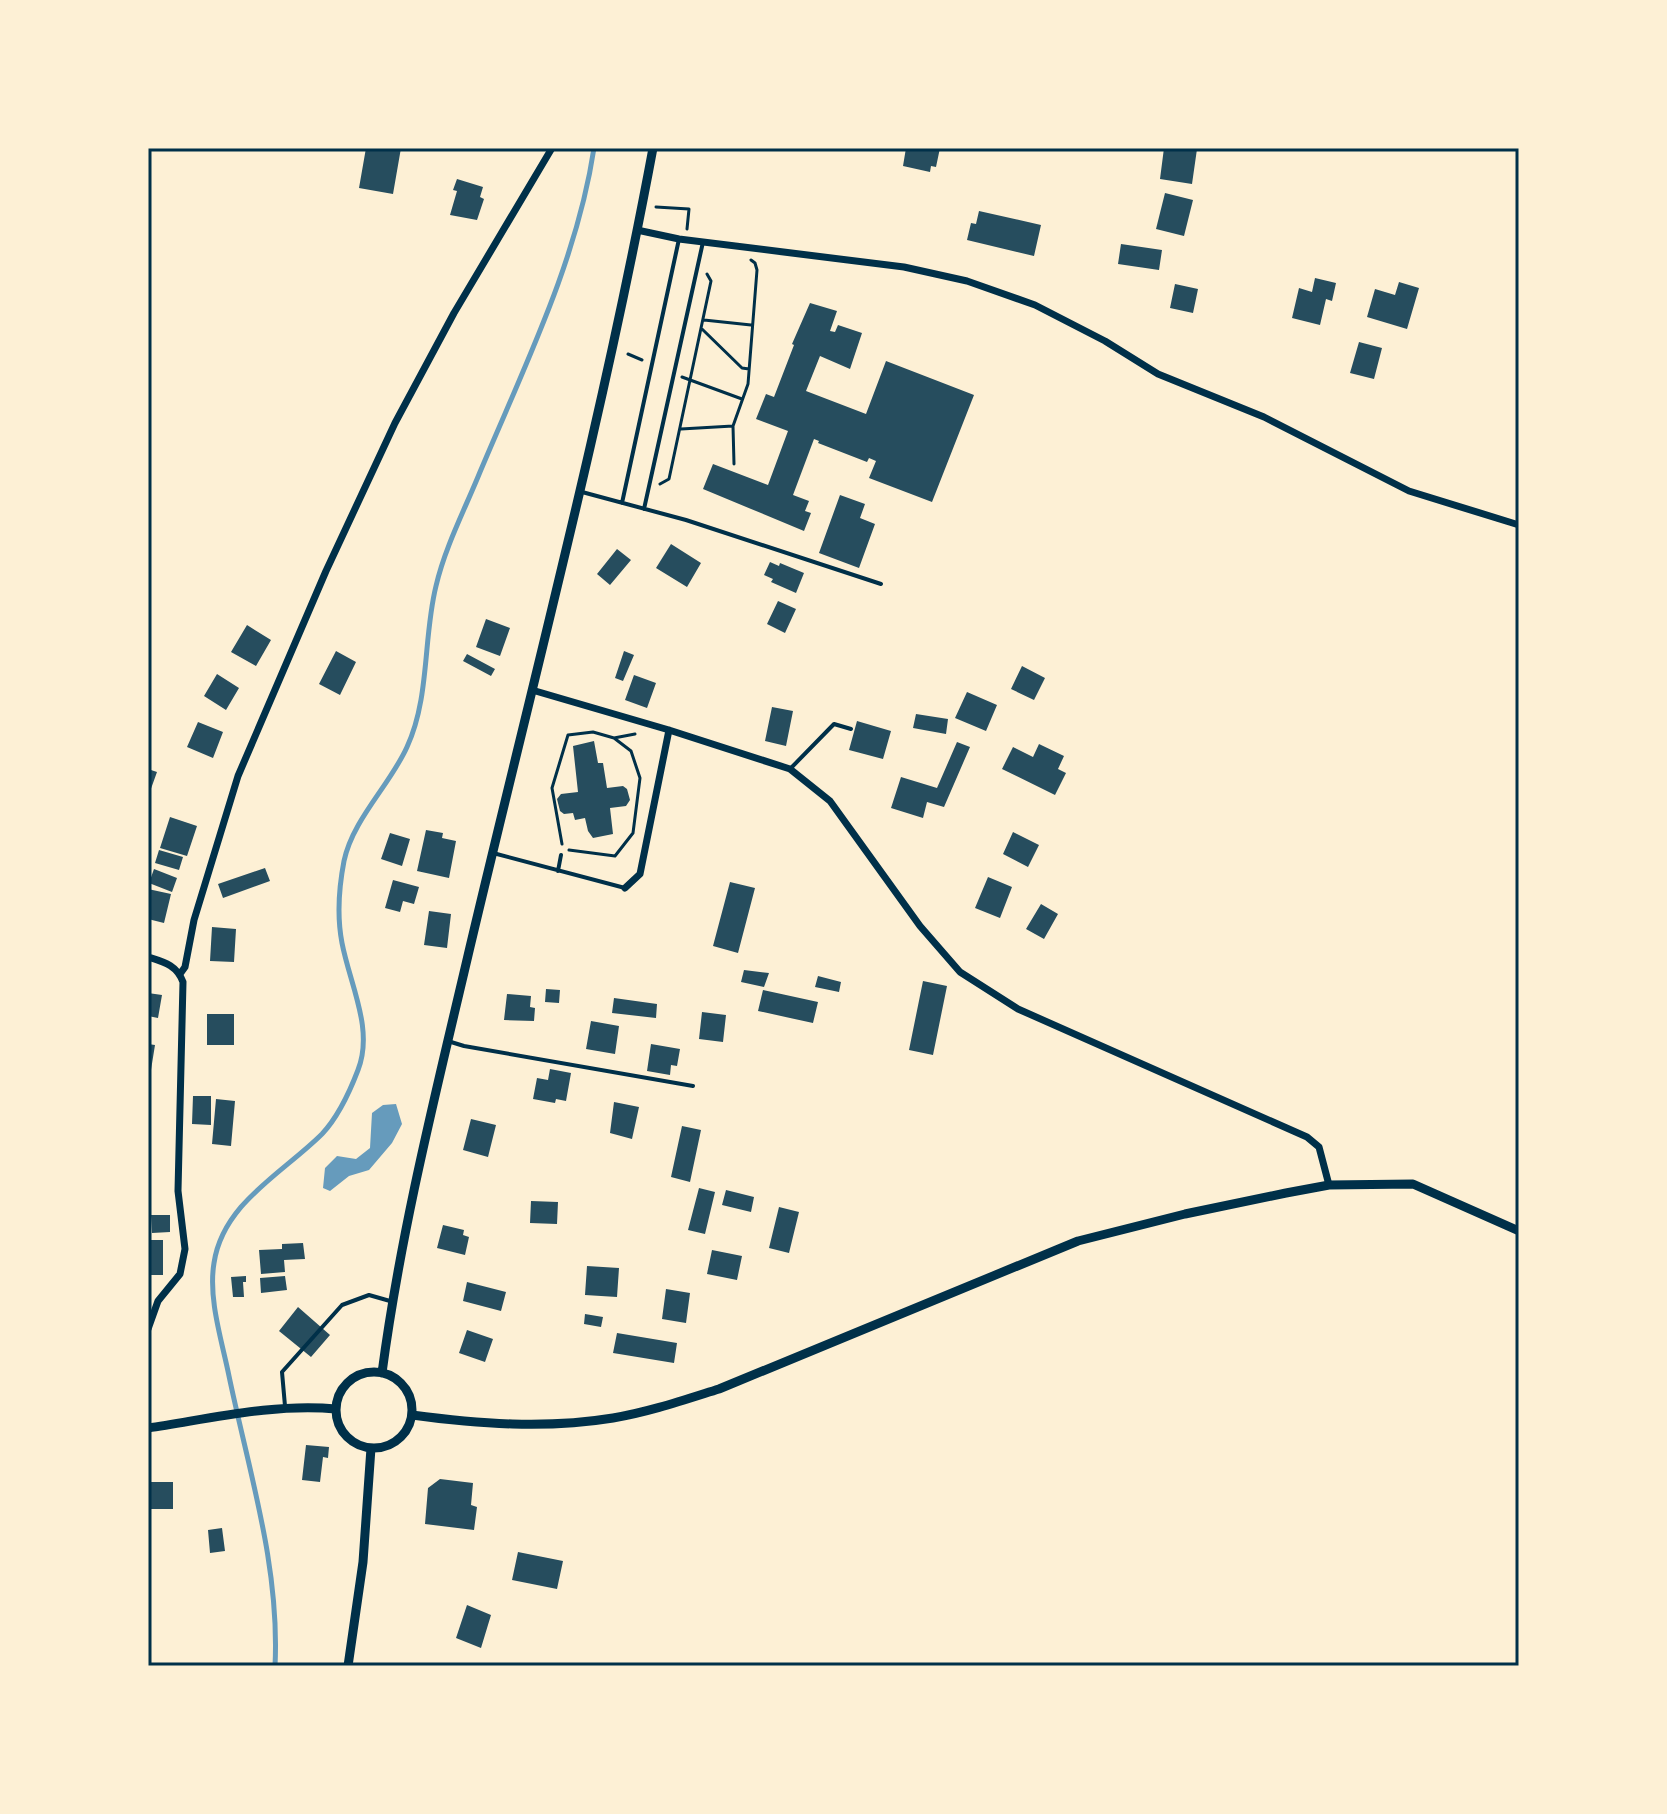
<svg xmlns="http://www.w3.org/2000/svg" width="1667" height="1814" font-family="'Roboto Condensed',sans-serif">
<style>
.water{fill:#669bbc}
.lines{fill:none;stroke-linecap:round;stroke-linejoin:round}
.stream{stroke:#669bbc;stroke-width:5}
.building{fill:#264d5e}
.path{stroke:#003049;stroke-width:3}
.service{stroke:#003049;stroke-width:4}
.minor{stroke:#003049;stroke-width:7}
.tertiary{stroke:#003049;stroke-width:9}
.neatline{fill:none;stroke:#003049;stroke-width:3}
</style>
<rect width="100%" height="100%" fill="#fdf0d5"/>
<path class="water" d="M396 1104 402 1124 392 1143 369 1170 349 1176 330 1191 323 1188 325 1168 337 1156 356 1159 370 1148 372 1113 383 1105Z"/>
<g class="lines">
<path class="stream" d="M275 1666C280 1567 249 1472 229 1376 222 1341 208 1299 214 1263 223 1203 283 1173 322 1134 338 1117 350 1091 358 1070 374 1029 350 985 342 943 337 917 339 887 344 861 353 819 390 785 407 747 430 697 423 638 436 586 445 547 465 509 480 472 524 367 577 261 594 148"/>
</g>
<path class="building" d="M366 148H401L393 194 359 188Z
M906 148H940L936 167 931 166 930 172 903 166Z
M1164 148 1197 149 1192 184 1160 179Z
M457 179 483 187 480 197 484 199 477 220 450 215 457 191 453 190Z
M1165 193 1193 200 1184 236 1156 229Z
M979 211 1041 225 1034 256 967 240 971 223 976 224Z
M1121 244 1162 250 1159 270 1118 264Z
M1315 278 1336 283 1332 301 1326 299 1320 325 1292 318 1299 288 1312 292Z
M1399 282 1419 288 1407 329 1367 317 1375 289 1395 295Z
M1175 284 1198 289 1193 313 1170 308Z
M810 303 837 311 830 331 835 332 838 325 862 333 850 369 820 356 806 391 866 414 886 361 974 395 932 502 869 478 876 461 869 458 867 462 818 443 819 441 814 439 793 495 809 501 805 511 811 513 804 531 703 489 713 464 768 485 788 431 756 419 766 394 774 397 794 345 792 344Z
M1359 342 1382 348 1374 379 1350 373Z
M840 495 865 504 860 518 875 524 859 568 819 553Z
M671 544 701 563 687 587 656 568Z
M617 549 631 560 610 585 597 574Z
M770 562 779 566 780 563 804 573 796 593 771 582 773 579 764 575Z
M778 601 796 609 785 633 767 624Z
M486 619 510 628 500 656 476 647Z
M247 625 271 640 256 666 231 652Z
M336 651 356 662 340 695 319 684Z
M624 651 634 655 623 681 615 678Z
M467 654 495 669 491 676 463 661Z
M1022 666 1045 678 1034 700 1011 689Z
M217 674 239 688 226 710 204 696Z
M634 675 656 683 647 708 625 700Z
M967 692 997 705 986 731 955 718Z
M772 707 793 711 786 746 765 741Z
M916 714 948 719 946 734 913 728Z
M857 721 891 731 883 759 849 750Z
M198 722 223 732 213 758 187 747Z
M594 741 598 763H603L607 788 623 786 627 789 630 800 626 806 610 808 613 834 593 838 588 831 585 818 575 820 573 813 564 814 560 811 557 799 561 794 578 792 573 746Z
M957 742 970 747 944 807 927 802 923 818 891 808 901 777 937 788Z
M1039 744 1064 756 1058 769 1066 773 1055 795 1002 769 1013 747 1033 757Z
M148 769 157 772 148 797Z
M170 817 197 826 187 856 160 848Z
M426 830 443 833 442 838 456 841 449 878 417 871Z
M1013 832 1039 845 1028 867 1003 854Z
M390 833 410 839 402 866 381 859Z
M159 850 183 857 179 870 155 863Z
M265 868 270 881 223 898 218 884Z
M154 869 177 878 172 892 149 883Z
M988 877 1012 887 1000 918 975 908Z
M393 880 419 887 414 904 403 901 400 912 385 908Z
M730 882 755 888 738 953 713 946Z
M148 889 171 894 164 923 148 919Z
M1041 904 1058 914 1044 939 1026 929Z
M429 911 451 914 447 948 424 945Z
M212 927 236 929 234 962 210 961Z
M744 970 769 973 764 987 741 982Z
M818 976 841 982 839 992 815 987Z
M923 981 947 986 933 1055 909 1050Z
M546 989 560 990 559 1003 545 1002Z
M763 990 818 1002 813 1023 758 1011Z
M148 993 162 995 158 1018 148 1016Z
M507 994 531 996 530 1007 535 1008 534 1021 504 1020Z
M614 998 657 1004 656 1018 612 1013Z
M702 1012 726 1015 723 1042 699 1039Z
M207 1014H234V1045H207Z
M591 1021 619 1026 615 1054 586 1049Z
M148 1044 155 1045 150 1076H148Z
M651 1044 680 1049 677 1066 671 1065 670 1075 647 1071Z
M550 1069 571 1073 566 1101 556 1099 555 1103 533 1099 537 1078 548 1080Z
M193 1096H211V1125L192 1124Z
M216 1099 235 1101 231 1146 212 1144Z
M614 1102 639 1107 632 1139 610 1133Z
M471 1119 496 1125 488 1157 463 1150Z
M682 1126 701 1130 690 1182 671 1177Z
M699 1188 715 1192 705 1234 688 1230Z
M726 1190 754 1197 751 1212 722 1205Z
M531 1201 558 1202 557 1224 530 1223Z
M779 1207 799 1212 789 1253 769 1248Z
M151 1215H170V1232L152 1233Z
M443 1225 464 1230 463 1235 469 1237 465 1255 437 1248Z
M148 1240H163V1275H148Z
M303 1243 305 1259 284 1260 285 1272 261 1274 259 1250 282 1249V1244Z
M712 1250 742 1256 737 1280 707 1274Z
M587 1266 619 1268 617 1297 585 1295Z
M246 1276V1282H243L244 1297H233L231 1277Z
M285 1276 287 1290 261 1293 260 1278Z
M467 1282 506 1292 501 1311 463 1301Z
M666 1289 690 1293 686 1323 662 1319Z
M298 1307 330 1335 311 1357 279 1331Z
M585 1314 603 1317 601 1327 584 1324Z
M467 1330 493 1339 485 1362 459 1353Z
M617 1333 677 1343 674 1363 613 1353Z
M306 1445 329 1447 328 1458 323 1457 320 1482 302 1480Z
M440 1479 473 1483 471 1505 477 1507 474 1530 425 1524 428 1488Z
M148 1482H173V1509H148Z
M222 1528 225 1551 210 1553 208 1530Z
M518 1552 563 1561 557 1589 512 1580Z
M467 1605 491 1615 481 1648 456 1638Z"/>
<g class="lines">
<path class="path" d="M656 207 689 209 687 229
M704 320 751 325
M702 329 742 368 749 369
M628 354 642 360
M682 377 742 399
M681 429 733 426
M734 464 733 426 748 384 757 270 755 263 751 260
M660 484 669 479 711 281 707 274
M562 844 552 788 568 735 593 732 614 738 635 734
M569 850 615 856 633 833 640 778 631 751 614 738"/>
<path class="service" d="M582 492 686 520 881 584
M622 503 679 239
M644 509 703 242
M790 769 834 724 851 729
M493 853 625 888
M558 871 561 855
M451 1042 464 1046 693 1086
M285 1406 282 1372 342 1305 369 1295 390 1301"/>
<path class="minor" d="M637 230 679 239 904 267 967 281 1035 305 1105 341 1158 374 1264 417 1409 491 1519 525
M532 690 669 730 790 769 830 801 920 926 960 972 1018 1009 1307 1137 1319 1147 1329 1185
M625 888 640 874 669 730
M148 957C164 962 177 965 183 982L178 1191 185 1249 180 1274 158 1301 148 1329
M180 974 185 967 194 920 238 776 326 571 395 423 454 313 552 148"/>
<path class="tertiary" d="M336 1410a38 38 0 1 1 76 0a38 38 0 1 1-76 0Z
M382 1373C401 1229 437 1088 470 947 533 681 603 417 653 148
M412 1415C479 1424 546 1429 613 1418 649 1412 684 1400 719 1389L1078 1241 1185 1214 1286 1193 1329 1185 1413 1184 1519 1231
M148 1428C209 1419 274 1403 336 1409
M348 1666 363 1562 371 1448"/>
</g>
<rect width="1667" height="1814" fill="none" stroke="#fdf0d5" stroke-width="300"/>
<rect x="150" y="150" width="1367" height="1514" class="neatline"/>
</svg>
